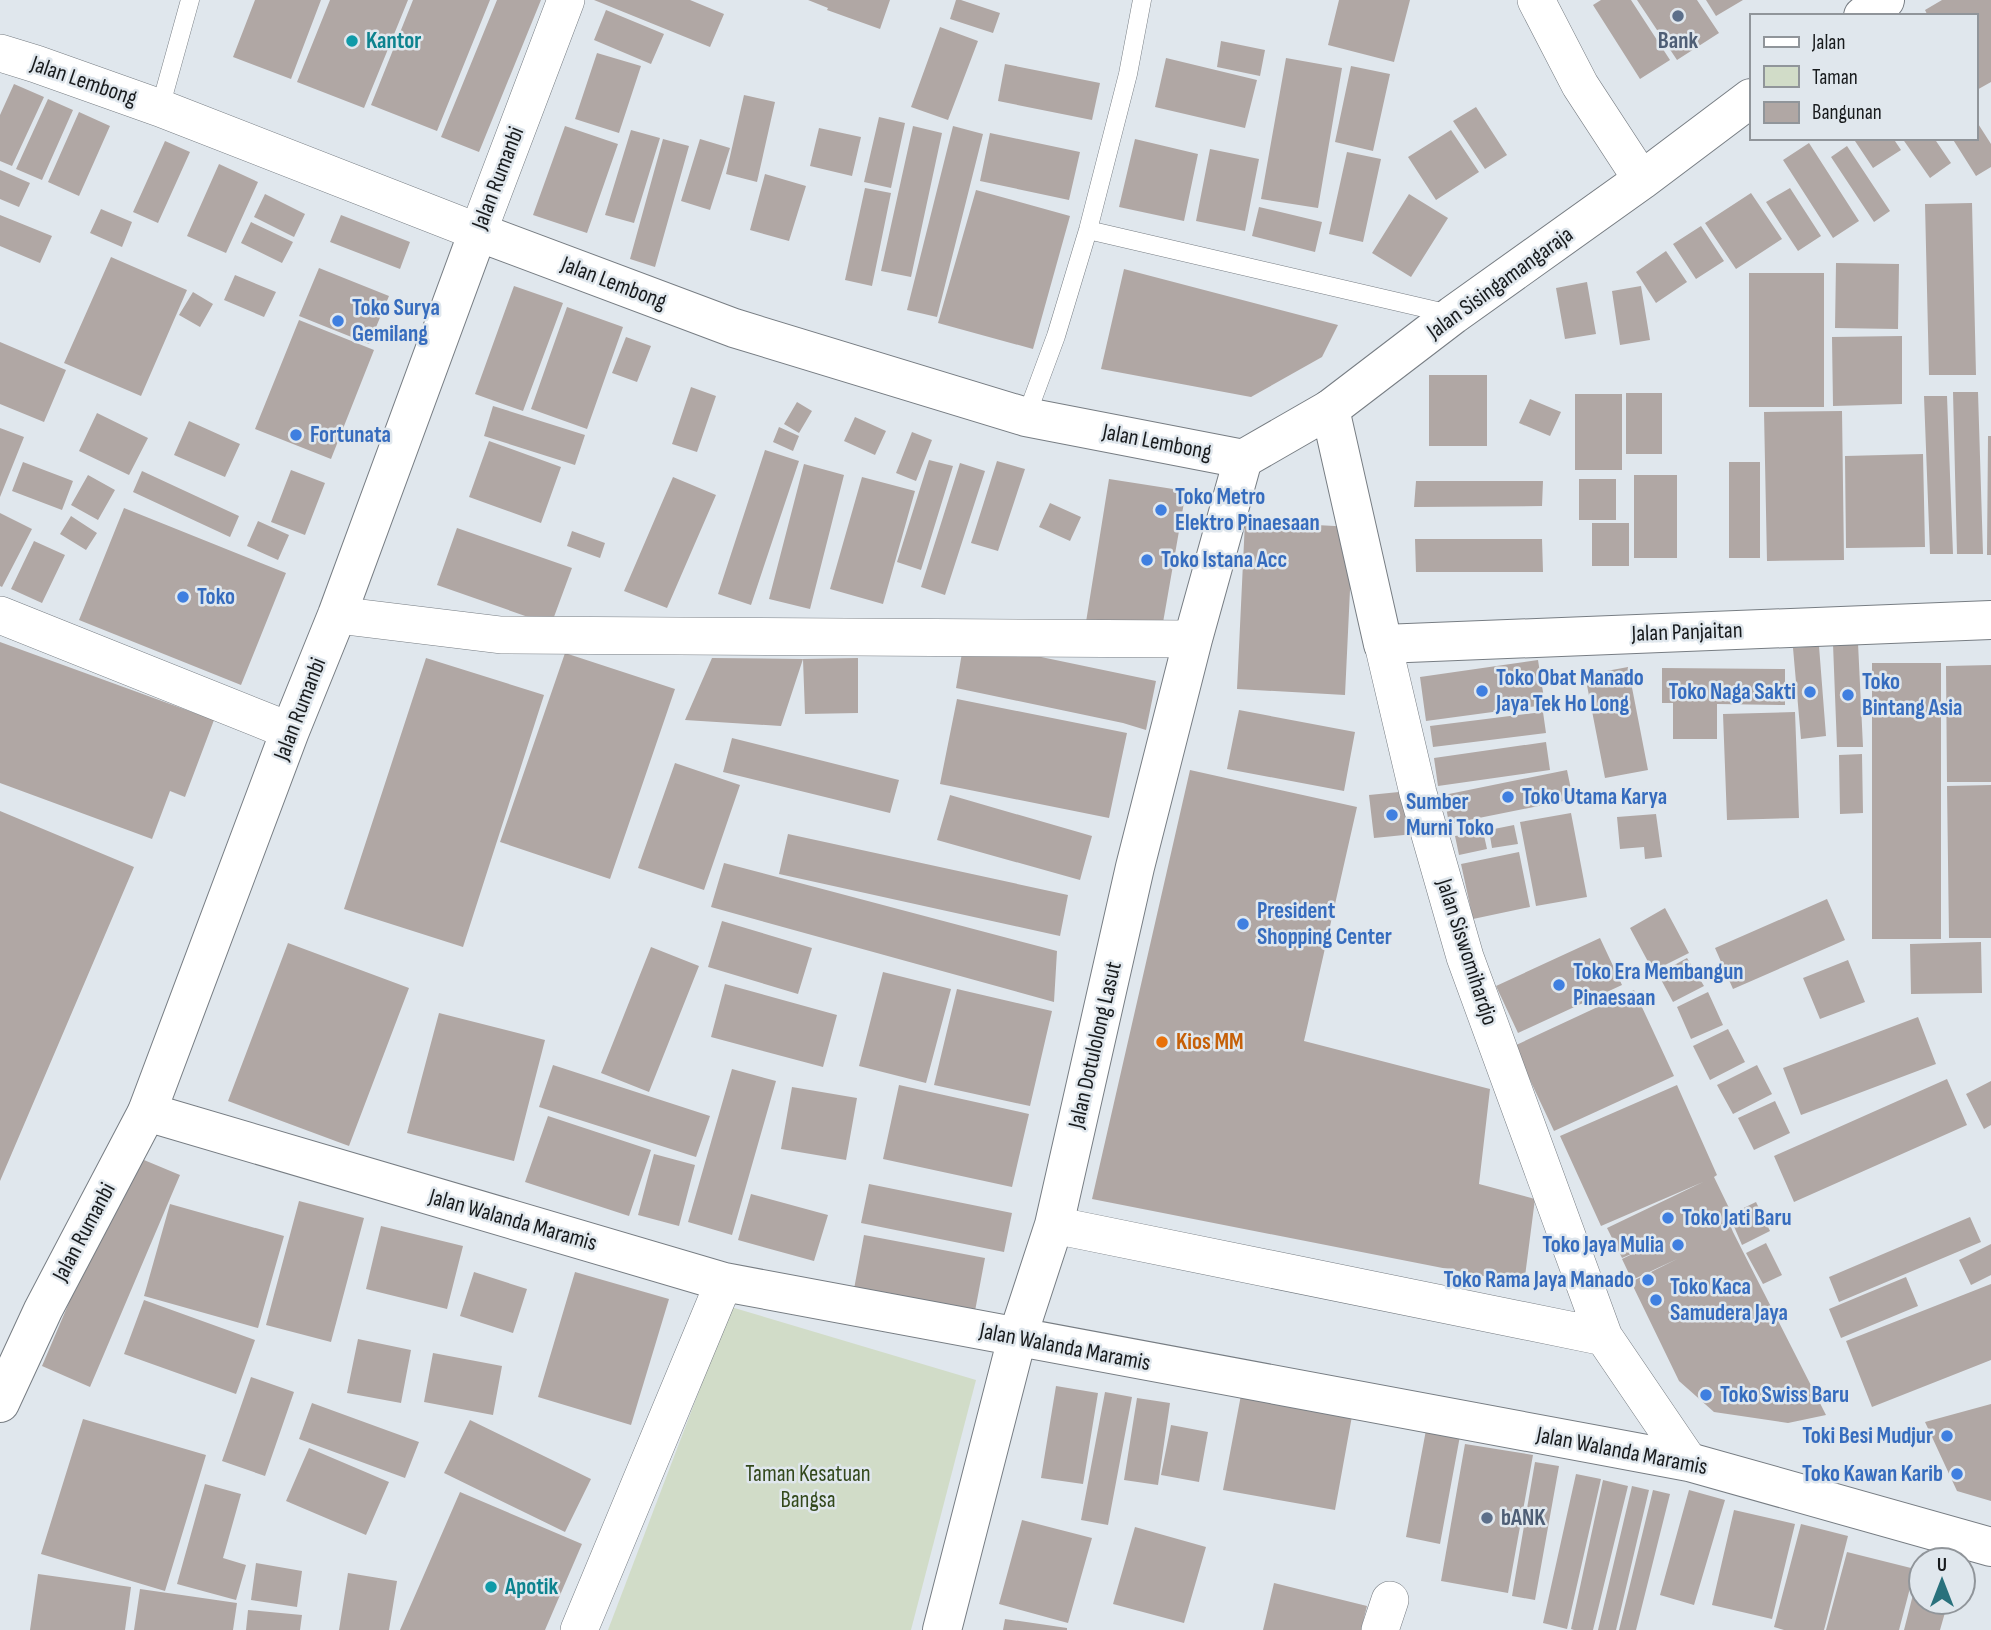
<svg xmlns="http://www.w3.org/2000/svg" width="1991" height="1630" font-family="'Sofia Sans Condensed',sans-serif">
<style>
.green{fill:#d1dcc8}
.building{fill:#b0a7a4}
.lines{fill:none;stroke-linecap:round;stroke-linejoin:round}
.service-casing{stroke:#777d83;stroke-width:19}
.minor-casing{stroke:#777d83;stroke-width:38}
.tertiary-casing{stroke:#777d83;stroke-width:40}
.secondary-casing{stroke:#777d83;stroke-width:40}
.trunk-casing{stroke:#777d83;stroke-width:40}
.service{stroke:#fff;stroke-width:18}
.minor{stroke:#fff;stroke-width:37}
.tertiary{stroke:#fff;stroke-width:38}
.secondary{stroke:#fff;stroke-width:38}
.trunk{stroke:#fff;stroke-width:38}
.service-dot{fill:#5c6f8a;stroke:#e0e7ed;stroke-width:2.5}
.culture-dot{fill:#0f9aa8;stroke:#e0e7ed;stroke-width:2.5}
.shop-dot{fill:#3f7fe0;stroke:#e0e7ed;stroke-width:2.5}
.food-dot{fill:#e8710a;stroke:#e0e7ed;stroke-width:2.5}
.labels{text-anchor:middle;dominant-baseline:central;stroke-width:5;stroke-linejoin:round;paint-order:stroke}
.culture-label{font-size:23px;font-weight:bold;fill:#0d838f;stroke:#e0e7ed;text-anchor:start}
.service-label{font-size:23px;font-weight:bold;fill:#4e5e75;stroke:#e0e7ed}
.street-label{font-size:23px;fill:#181b1d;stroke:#e0e7ed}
.shop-label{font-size:23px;font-weight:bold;fill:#366cbe;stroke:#e0e7ed;text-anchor:start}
.food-label{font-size:23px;font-weight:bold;fill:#c56008;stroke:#e0e7ed;text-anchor:start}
.park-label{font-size:23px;fill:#32481b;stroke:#e0e7ed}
</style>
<rect width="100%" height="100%" fill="#e0e7ed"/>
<path class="green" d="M731 1307 976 1380 911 1630H608Z"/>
<path class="building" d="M255 0H321L291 79 233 57Z
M330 0H408L364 108 297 82Z
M413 0H490L437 131 371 105Z
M497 0H541L479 152 441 137Z
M594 0H690L724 14 710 47Z
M808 0H890L880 29 827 10 828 8Z
M956 0H961L1000 13 993 33 950 19Z
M1339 0H1410L1394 62 1328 45Z
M1601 0H1631L1670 60 1640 79 1593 5Z
M1637 0H1697L1719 33 1677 60Z
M1706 0H1743L1716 16Z
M1942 0H1991V82L1975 91V16H1928L1925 10Z
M606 10 664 34 651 64 594 40Z
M940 27 978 41 948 120 911 107Z
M1221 41 1265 50 1260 76 1217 67Z
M597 53 641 66 619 133 575 119Z
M1166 58 1257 80 1245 128 1155 107Z
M1286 58 1342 68 1318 208 1261 199Z
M1005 64 1100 83 1092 120 998 101Z
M1351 66 1390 74 1373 151 1335 142Z
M14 84 44 97 12 166 0 161V115Z
M744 95 775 102 757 182 726 174Z
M48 99 73 110 42 180 16 169Z
M1476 107 1507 155 1485 169 1453 121Z
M79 112 110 126 79 196 48 182Z
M879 117 905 123 891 188 864 182Z
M1975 119 1991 144V167L1976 176 1952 138H1975Z
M565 126 618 144 587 233 533 215Z
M913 126 942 133 911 277 881 271Z
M953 126 983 134 937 317 907 310Z
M819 128 861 137 852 176 810 166Z
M631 130 660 138 634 223 605 215Z
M1451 130 1479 172 1436 200 1408 157Z
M990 133 1080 152 1069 200 980 181Z
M1853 138H1893L1901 150 1873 168Z
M1902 138H1934L1951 163 1930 178Z
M663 139 689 146 655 267 630 259Z
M700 139 730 148 710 210 681 201Z
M1135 139 1198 154 1184 221 1119 207Z
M165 141 190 152 158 223 133 212Z
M1809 143 1859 221 1833 238 1783 160Z
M1847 146 1890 211 1874 222 1831 157Z
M1210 149 1259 159 1245 231 1196 221Z
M1347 152 1381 159 1363 242 1329 234Z
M219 164 258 182 226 253 187 236Z
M0 170 30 183 19 207 0 199Z
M765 174 806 186 789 241 750 230Z
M865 188 891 193 872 286 845 280Z
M1790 188 1821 236 1798 251 1766 202Z
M976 190 1070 216 1033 349 938 323Z
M1751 193 1782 239 1736 269 1705 223Z
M265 194 305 214 294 237 254 217Z
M1409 194 1448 218 1411 277 1372 253Z
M1972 203 1976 375H1929L1925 204Z
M1259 207 1322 222 1315 252 1252 236Z
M101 209 132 222 122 247 90 233Z
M0 215 52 236 40 263 0 246Z
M341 215 410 242 400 269 330 242Z
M251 222 293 242 282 263 241 243Z
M1701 226 1724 261 1696 279 1673 244Z
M1666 251 1687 282 1656 303 1636 272Z
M111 257 187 290 141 396 64 363Z
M1836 263 1899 264 1898 329 1835 328Z
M319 268 389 296 369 344 299 316Z
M1124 269 1338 325 1322 357 1251 397 1101 369Z
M1749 273H1824V407H1749Z
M235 275 276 292 264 317 224 300Z
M1587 282 1596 334 1565 339 1556 288Z
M514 286 563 303 523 411 475 394Z
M1641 286 1650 340 1620 345 1612 291Z
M193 292 213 304 200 327 179 315Z
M567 307 623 327 587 429 531 409Z
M299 320 374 350 331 459 255 429Z
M1902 336V404L1833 406 1832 337Z
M626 337 651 346 637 382 612 373Z
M0 342 66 370 44 422 0 404Z
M1429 375H1487V446H1429Z
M691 387 716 396 697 452 672 444Z
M1953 392H1978L1983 554H1957Z
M1626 393H1662V454H1626Z
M1575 394H1622V470H1575Z
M1924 396H1947L1953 554H1930Z
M1530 399 1561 412 1550 436 1519 423Z
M797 402 812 411 799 433 784 424Z
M493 406 585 435 575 465 484 436Z
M1842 411 1844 560 1767 561 1764 412Z
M97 413 148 438 129 475 79 451Z
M855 417 886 431 875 455 844 441Z
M189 421 240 444 225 477 174 455Z
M779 427 799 436 793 451 773 442Z
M0 428 24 437 0 497Z
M912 432 932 440 916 481 896 473Z
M1988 436H1991V555H1987Z
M489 441 561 467 541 523 469 497Z
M765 450 799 461 751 605 718 594Z
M1923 454 1925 547 1846 548 1845 456Z
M929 460 953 466 921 570 897 562Z
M997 461 1025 469 998 551 971 543Z
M23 462 73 481 62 510 12 491Z
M1729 462H1760V558H1729Z
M960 463 985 471 945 595 921 587Z
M804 464 844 475 810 609 769 599Z
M291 470 325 483 305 535 271 522Z
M142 471 239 516 230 537 133 492Z
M88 475 115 490 98 520 71 505Z
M1634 475H1677V558H1634Z
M673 477 716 495 667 608 624 591Z
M862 477 915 491 883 604 830 589Z
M1109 479 1186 491 1161 634 1086 622Z
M1579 479H1616V520H1579Z
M1416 481H1543L1542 506 1414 507Z
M1050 503 1081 517 1070 541 1039 527Z
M124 508 286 573 241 685 79 620Z
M0 513 32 529 2 587 0 586Z
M71 516 97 533 86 550 60 534Z
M258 521 289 535 278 560 247 546Z
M1245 521 1353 527 1345 695 1237 689Z
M1592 523H1629V566H1592Z
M457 528 572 568 551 625 437 585Z
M572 531 605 543 600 558 567 546Z
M1415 539H1542L1543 572H1416Z
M34 541 65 555 42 603 11 589Z
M964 641 1156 681 1146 730 1123 723 956 688Z
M0 642 214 720 185 797 170 791 152 839 0 783Z
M1858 643 1863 747H1837L1833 644Z
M1819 646 1826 736 1801 739 1793 648Z
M565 653 675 689 610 879 500 842Z
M426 658 544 695 463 947 344 909Z
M712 658 803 659 781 726 685 720Z
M858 658V713L805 714 803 659Z
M1538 660 1545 705 1426 721 1420 677Z
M1872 663H1941V939H1872Z
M1991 665V782H1947L1946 666Z
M1628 667 1648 770 1605 778 1585 675Z
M1662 668 1785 669V705L1717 704V739H1673V703H1662Z
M957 699 1127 733 1109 818 940 784Z
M1239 710 1355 732 1344 791 1227 769Z
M1543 712 1546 733 1433 747 1430 726Z
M1795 712 1799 818 1727 820 1723 714Z
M732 738 899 780 890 813 723 772Z
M1546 742 1550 770 1438 786 1434 758Z
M1862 754 1863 813 1840 814 1839 755Z
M675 763 740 785 704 890 638 868Z
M1190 770 1357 807 1304 1041 1490 1089 1479 1184 1535 1199 1524 1284 1092 1199Z
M1567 770 1573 799 1449 824 1444 795Z
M1991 785V938H1949L1947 786Z
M1409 791 1414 834 1374 838 1369 795Z
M950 795 1092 836 1080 880 937 840Z
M0 811 134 867 0 1181Z
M1571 813 1587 897 1536 906 1520 822Z
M1656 814 1662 857 1645 859 1644 847 1620 849 1617 817Z
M1514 825 1518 844 1492 848 1489 830Z
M1483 831 1487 849 1459 855 1455 836Z
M788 834 1068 895 1060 936 779 874Z
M1519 852 1530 907 1473 919 1461 864Z
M724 863 1057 951 1054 1002 711 907Z
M1827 899 1845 940 1733 989 1715 948Z
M1665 908 1689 953 1653 971 1630 928Z
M722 921 812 948 798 994 708 967Z
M1600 938 1622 985 1518 1033 1496 986Z
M1981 942 1982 993 1911 994 1910 944Z
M288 943 409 988 349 1146 228 1101Z
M651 947 699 966 649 1092 601 1073Z
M1687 958 1704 986 1673 1002 1658 974Z
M1848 960 1865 1002 1820 1019 1803 978Z
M883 972 951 989 926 1083 859 1066Z
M725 984 837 1015 823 1067 711 1037Z
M957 989 1052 1011 1030 1106 934 1085Z
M1634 990 1674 1076 1554 1131 1514 1046Z
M1708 992 1723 1025 1691 1039 1677 1007Z
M439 1013 545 1040 514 1161 407 1133Z
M1918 1017 1936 1064 1801 1115 1783 1068Z
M1728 1029 1745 1062 1710 1080 1693 1046Z
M553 1065 710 1116 696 1157 539 1107Z
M1757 1065 1772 1094 1733 1114 1717 1085Z
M732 1069 776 1081 732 1235 688 1222Z
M1947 1079 1967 1125 1794 1202 1774 1156Z
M1991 1081V1125L1984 1129 1966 1094Z
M899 1085 1029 1114 1012 1187 883 1159Z
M1677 1085 1717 1175 1714 1177 1729 1208 1724 1210 1733 1232 1826 1415 1788 1423 1714 1412 1679 1381 1631 1282 1677 1259 1632 1280 1622 1259 1647 1247 1622 1258 1607 1228 1703 1182 1601 1226 1560 1136Z
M792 1087 857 1098 846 1160 781 1149Z
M1775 1101 1790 1133 1754 1150 1738 1118Z
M548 1116 651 1150 629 1216 525 1182Z
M654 1154 695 1165 679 1226 638 1215Z
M132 1155 180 1175 90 1387 42 1366Z
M869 1184 1012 1213 1004 1252 861 1223Z
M751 1194 828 1215 814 1261 738 1240Z
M299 1201 364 1218 331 1342 266 1325Z
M1756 1202 1770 1231 1742 1245 1729 1215Z
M170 1204 284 1236 258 1328 144 1296Z
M1970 1217 1981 1242 1839 1302 1829 1277Z
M381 1226 463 1246 447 1309 366 1289Z
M864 1235 985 1258 975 1311 854 1289Z
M1766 1243 1782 1275 1763 1284 1746 1253Z
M1991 1244V1275L1971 1285 1959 1260Z
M474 1272 527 1289 513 1333 460 1316Z
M575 1272 669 1299 631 1425 538 1397Z
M1906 1277 1918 1306 1841 1338 1829 1309Z
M1991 1284V1360L1872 1407 1846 1341Z
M144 1300 255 1340 236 1394 124 1354Z
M358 1339 411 1350 401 1403 347 1393Z
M433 1353 502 1366 493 1415 424 1402Z
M251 1377 294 1392 265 1476 222 1461Z
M1056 1386 1098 1393 1083 1484 1041 1478Z
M1105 1392 1132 1397 1108 1525 1081 1520Z
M1241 1395 1352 1416 1335 1510 1223 1490Z
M1137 1398 1170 1403 1158 1485 1124 1480Z
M312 1403 419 1442 405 1478 299 1439Z
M1991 1404V1501L1957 1491 1925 1422Z
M83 1419 206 1455 165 1591 41 1554Z
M470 1420 591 1479 565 1532 444 1473Z
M1171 1425 1208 1432 1199 1482 1161 1475Z
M1426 1430 1460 1436 1440 1544 1406 1537Z
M1465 1444 1533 1455 1508 1593 1441 1581Z
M309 1448 389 1482 366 1535 286 1501Z
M1535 1462 1559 1466 1535 1600 1512 1596Z
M1576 1474 1601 1479 1567 1629 1543 1623Z
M1603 1480 1628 1486 1593 1630H1574L1571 1629Z
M205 1484 241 1494 223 1558 246 1565 236 1600 177 1584Z
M1632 1486 1649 1490 1616 1630H1598Z
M1653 1490 1670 1494 1636 1630H1619Z
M1689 1490 1725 1500 1694 1605 1660 1595Z
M460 1492 582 1544 545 1630H400Z
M1734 1510 1795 1524 1772 1619 1712 1605Z
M1022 1520 1092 1538 1068 1623 999 1604Z
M1801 1524 1848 1536 1824 1630H1784L1774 1627Z
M1135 1527 1206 1547 1184 1623 1113 1604Z
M1847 1552 1915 1569 1899 1630H1826Z
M256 1563 302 1571 297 1607 251 1600Z
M1920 1567 1921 1602H1948L1940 1630H1904Z
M348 1573 397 1581 389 1630H339Z
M38 1574 131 1587 125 1630H30Z
M1274 1583 1367 1606 1361 1630H1263Z
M140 1589 237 1603 233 1630H134Z
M248 1610 302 1615 300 1630H246Z
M1005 1619 1067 1628V1630H1003Z"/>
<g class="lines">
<defs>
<path id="service" d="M160 108 190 0
M1088 230 1450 314
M1026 417 1056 336 1088 230 1128 74 1142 0"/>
<path id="minor" d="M1536 0 1580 85 1642 180
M0 53 36 64 160 108 478 232 566 0
M0 615 290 731
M337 615 501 635 1193 639
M1383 644 1418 793 1465 957 1604 1337 1689 1462
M1054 1225 1604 1337
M579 1630 724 1282
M1380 1630 1390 1600"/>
<path id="tertiary" d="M147 1112 724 1282 1689 1462 1991 1547
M942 1630 1017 1338 1054 1225 1135 867 1193 639 1243 459"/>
<path id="secondary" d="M1863 16 1885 0
M1330 409 1453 315 1642 180 1751 98"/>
<path id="trunk" d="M0 1403 43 1310 147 1112 290 731 337 615 478 232 734 328 1026 417 1243 459 1330 409 1383 644 1991 620"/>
</defs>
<use href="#service" class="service-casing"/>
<use href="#minor" class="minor-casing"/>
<use href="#tertiary" class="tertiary-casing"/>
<use href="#secondary" class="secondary-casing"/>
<use href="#trunk" class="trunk-casing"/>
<use href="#service" class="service"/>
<use href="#minor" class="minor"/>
<use href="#tertiary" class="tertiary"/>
<use href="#secondary" class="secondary"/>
<use href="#trunk" class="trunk"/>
</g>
<g class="service-dot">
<circle cx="1678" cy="16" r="7"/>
<circle cx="1487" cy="1518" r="7"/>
</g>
<g class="culture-dot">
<circle cx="352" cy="41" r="7"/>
<circle cx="491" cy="1587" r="7"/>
</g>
<g class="shop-dot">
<circle cx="338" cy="321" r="7"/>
<circle cx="296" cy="435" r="7"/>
<circle cx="1161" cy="510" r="7"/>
<circle cx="1147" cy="560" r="7"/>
<circle cx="183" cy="597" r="7"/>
<circle cx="1482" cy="691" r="7"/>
<circle cx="1810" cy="692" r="7"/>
<circle cx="1848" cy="695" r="7"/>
<circle cx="1508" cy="797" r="7"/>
<circle cx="1392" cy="815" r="7"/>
<circle cx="1243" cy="924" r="7"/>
<circle cx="1559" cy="985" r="7"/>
<circle cx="1668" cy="1218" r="7"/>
<circle cx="1678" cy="1245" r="7"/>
<circle cx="1648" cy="1280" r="7"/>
<circle cx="1656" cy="1300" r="7"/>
<circle cx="1706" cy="1395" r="7"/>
<circle cx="1947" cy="1436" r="7"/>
<circle cx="1957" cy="1474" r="7"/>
</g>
<circle class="food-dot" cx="1162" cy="1042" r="7"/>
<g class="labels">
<g class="culture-label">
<text x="366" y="41">Kantor</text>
<text x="505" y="1587">Apotik</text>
</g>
<g class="service-label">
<text x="1678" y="41">Bank</text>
<text x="1501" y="1518" text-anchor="start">bANK</text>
</g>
<g class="street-label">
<text transform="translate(84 81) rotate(19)">Jalan Lembong</text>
<text transform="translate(498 178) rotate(-69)">Jalan Rumanbi</text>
<text transform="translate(614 283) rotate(21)">Jalan Lembong</text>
<text transform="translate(1500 283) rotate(-36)">Jalan Sisingamangaraja</text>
<text transform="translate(1157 442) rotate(11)">Jalan Lembong</text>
<text transform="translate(1687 632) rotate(-2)">Jalan Panjaitan</text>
<text transform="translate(300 709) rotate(-69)">Jalan Rumanbi</text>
<text transform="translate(1467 952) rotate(72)">Jalan Siswomihardjo</text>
<text transform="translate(1095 1045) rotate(-77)">Jalan Dotulolong Lasut</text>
<text transform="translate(513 1220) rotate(16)">Jalan Walanda Maramis</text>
<text transform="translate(84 1232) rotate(-62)">Jalan Rumanbi</text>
<text transform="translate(1065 1347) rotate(11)">Jalan Walanda Maramis</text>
<text transform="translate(1622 1451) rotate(11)">Jalan Walanda Maramis</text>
</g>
<g class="shop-label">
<text x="352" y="308">Toko Surya<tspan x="352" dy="26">Gemilang</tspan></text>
<text x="310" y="435">Fortunata</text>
<text x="1175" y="497">Toko Metro<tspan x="1175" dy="26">Elektro Pinaesaan</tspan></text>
<text x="1161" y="560">Toko Istana Acc</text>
<text x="197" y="597">Toko</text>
<text x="1496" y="678">Toko Obat Manado<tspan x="1496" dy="26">Jaya Tek Ho Long</tspan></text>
<text x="1862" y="682">Toko<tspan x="1862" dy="26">Bintang Asia</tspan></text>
<text x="1796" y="692" text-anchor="end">Toko Naga Sakti</text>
<text x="1522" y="797">Toko Utama Karya</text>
<text x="1406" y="802">Sumber<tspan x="1406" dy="26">Murni Toko</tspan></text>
<text x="1257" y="911">President<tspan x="1257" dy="26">Shopping Center</tspan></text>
<text x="1573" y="972">Toko Era Membangun<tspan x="1573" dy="26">Pinaesaan</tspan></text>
<text x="1682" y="1218">Toko Jati Baru</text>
<text x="1664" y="1245" text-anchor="end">Toko Jaya Mulia</text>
<text x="1634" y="1280" text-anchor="end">Toko Rama Jaya Manado</text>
<text x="1670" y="1287">Toko Kaca<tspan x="1670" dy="26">Samudera Jaya</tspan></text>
<text x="1720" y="1395">Toko Swiss Baru</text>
<text x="1933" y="1436" text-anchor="end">Toki Besi Mudjur</text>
<text x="1943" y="1474" text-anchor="end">Toko Kawan Karib</text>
</g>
<g class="food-label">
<text x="1176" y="1042">Kios MM</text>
</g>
<g class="park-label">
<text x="808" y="1474">Taman Kesatuan<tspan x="808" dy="26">Bangsa</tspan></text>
</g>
</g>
<rect x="1750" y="14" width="228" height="126" fill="#e0e7ed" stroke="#90959a" stroke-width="2"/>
<rect x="1764" y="37" width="35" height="10" fill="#ffffff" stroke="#90959a" stroke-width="2"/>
<text x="1812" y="49" font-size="21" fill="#181b1d">Jalan</text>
<rect x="1764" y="66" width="35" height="21" fill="#d1dcc8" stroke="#90959a" stroke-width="2"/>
<text x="1812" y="84" font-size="21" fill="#181b1d">Taman</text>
<rect x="1764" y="102" width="35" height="21" fill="#b0a7a4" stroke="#90959a" stroke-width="2"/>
<text x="1812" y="119" font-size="21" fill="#181b1d">Bangunan</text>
<g transform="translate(1942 1581)"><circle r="33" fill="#e0e7ed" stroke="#90959a" stroke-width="2"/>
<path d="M0-5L12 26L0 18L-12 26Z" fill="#29717c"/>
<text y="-10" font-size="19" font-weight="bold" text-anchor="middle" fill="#181b1d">U</text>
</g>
</svg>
